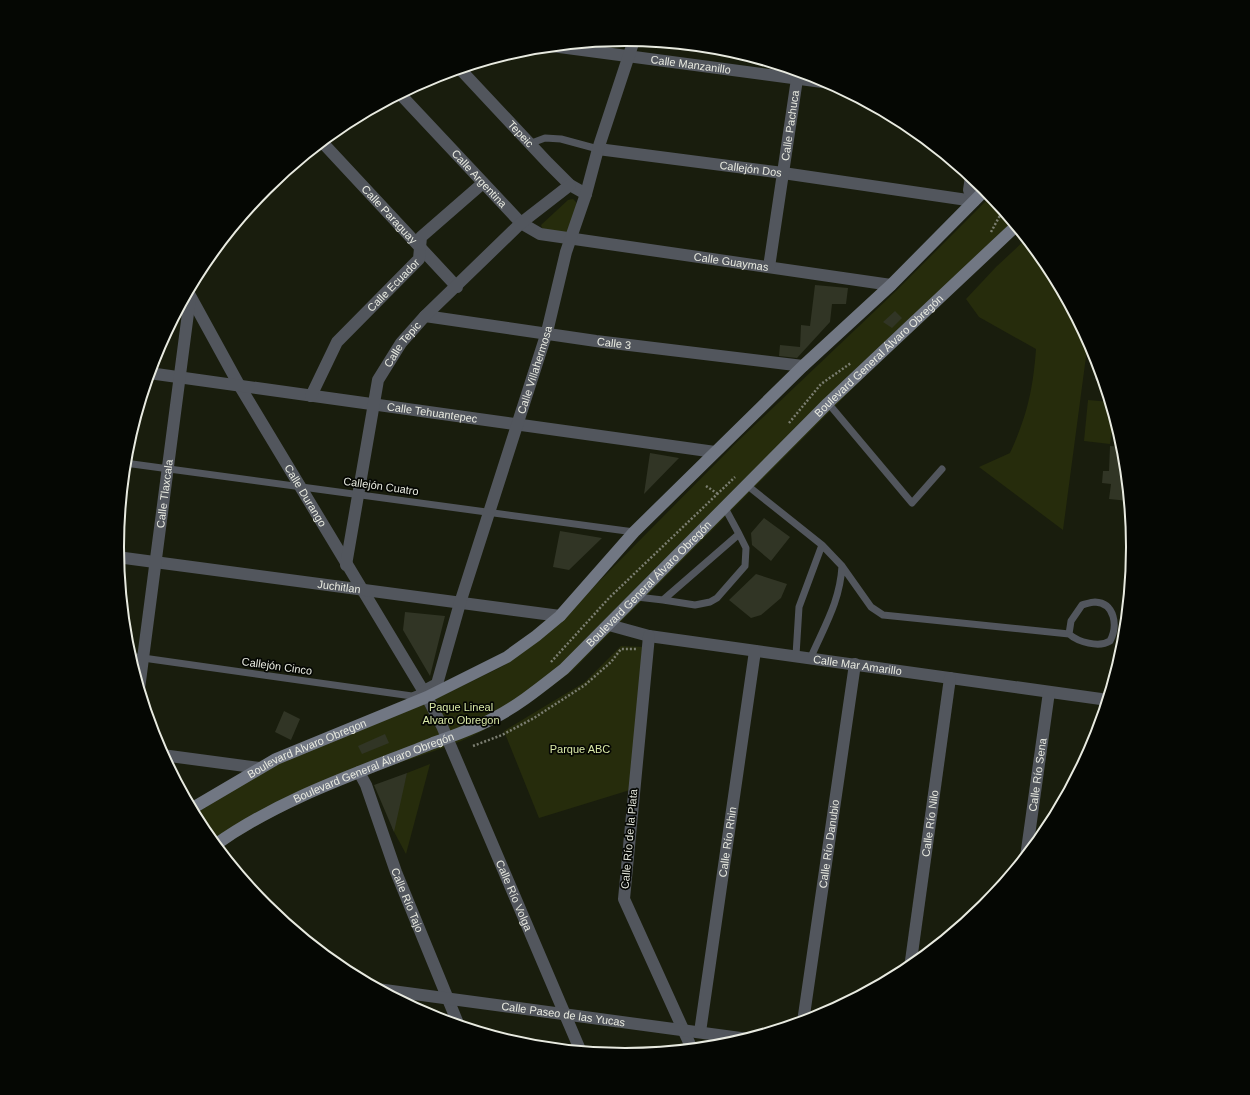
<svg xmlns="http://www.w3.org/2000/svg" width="1250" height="1095" font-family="Helvetica,sans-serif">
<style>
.green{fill:#262c0c}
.building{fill:#313525}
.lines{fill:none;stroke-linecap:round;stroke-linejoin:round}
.path{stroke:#7b7e71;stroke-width:2.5;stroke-dasharray:2 2;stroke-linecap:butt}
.lane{stroke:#52565d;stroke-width:7}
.street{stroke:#52565d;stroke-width:12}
.secondary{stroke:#717783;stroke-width:12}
.labels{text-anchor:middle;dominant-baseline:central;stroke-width:3.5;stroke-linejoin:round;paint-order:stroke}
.street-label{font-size:11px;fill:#e8eae0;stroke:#050703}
.park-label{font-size:11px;fill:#d9e8a7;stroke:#050703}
.rim{fill:none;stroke:#e8eae0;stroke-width:2}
</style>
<rect width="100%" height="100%" fill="#191d0d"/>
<path class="green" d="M991 196 1015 225 572 671C539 696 508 719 470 737 439 751 405 760 373 772 320 793 265 817 218 850L202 830 192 810 256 772 427 703 503 666 547 634 738 441 897 290Z
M573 199 576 202 577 207 569 233 544 230 542 228 541 225 568 200Z
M1026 239 1048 265 1093 350 1087 349 1063 530 979 467 1010 453C1027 416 1033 390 1036 349L979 317 966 299 996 267Z
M1088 400 1110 402 1114 415 1110 444 1084 441Z
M621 646 644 647 630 790 539 818 504 731 585 682Z
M430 764 406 854 392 828 407 773Z"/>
<path class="building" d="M815 285 848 288 846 304H832L830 322 797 358 779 356 780 345 800 347 801 325 810 326Z
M895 311 902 318 892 328 883 322Z
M1110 446 1123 447 1129 501 1109 499 1111 484 1102 483 1103 471H1109Z
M650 453 679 458 644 494Z
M764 518 790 537 771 561 752 545 751 533Z
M560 531 602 538 569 570 553 567Z
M756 574 787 584 781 598 761 615 751 618 729 600Z
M405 612 445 616 430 676 403 630Z
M284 711 300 719 291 740 275 732Z
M385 734 389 743 362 754 358 746Z
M407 773 394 832 374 785Z"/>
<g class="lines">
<path class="path" d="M991 232 1003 210
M789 423 821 384 851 363
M706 486 718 494
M551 662 609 598 735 477
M458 719 465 717
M473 746 502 735 534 718 585 685 611 662 621 649H636"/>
<path class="lane" d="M529 144 545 138 561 139 598 149
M1099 378 1103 379
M828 403 912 503 942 469
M125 463 634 532
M748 486 822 545 842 566C840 601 825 625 811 657
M842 566 871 607 883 615 1069 634C1078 642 1099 648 1110 641 1118 626 1115 603 1095 602 1091 602 1086 604 1082 605L1071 621 1069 634
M637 597 663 600 739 534 725 508
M663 600 695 605 710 602 717 598 745 566 746 548 739 534
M796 655 799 607 822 545
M129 656 412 696 422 692"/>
<g class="street">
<path id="s1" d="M552 46 830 83"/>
<path id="s2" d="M460 69 548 163 570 185 586 194"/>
<path id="s3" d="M400 94 521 223 540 234 891 285"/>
<path id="s4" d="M322 142 457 287"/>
<path id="s5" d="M598 149 783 173 974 201"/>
<path d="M971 177 969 190 974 201"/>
<path id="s6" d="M769 267 797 79"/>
<path id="s7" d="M188 292 239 385 427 697 442 726 581 1052"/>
<path id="s8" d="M425 316 596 341 803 366"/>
<path id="s9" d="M149 373 715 452"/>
<path id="s10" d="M311 396 337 342 419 259 421 237 483 183"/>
<path id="s11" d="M117 557 560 616"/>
<path id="s12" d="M346 565 378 380 401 343 425 316 521 223 570 185"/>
<path id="s13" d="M609 625 649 636 1108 700"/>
<path d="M649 636 624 899 692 1049"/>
<path id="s14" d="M139 689 190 298"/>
<path id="s15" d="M422 692 437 684 460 603 547 332 566 252 586 194 598 149 634 40"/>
<path d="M162 755 260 768"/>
<path id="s16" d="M359 772 366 785 396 872 459 1026"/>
<path id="s17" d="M1026 857 1049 692"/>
<path id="s18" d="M910 968 950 678"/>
<path id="s19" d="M377 989 748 1039"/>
<path id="s20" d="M803 1022 855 664"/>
<path id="s21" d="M700 1032 755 651"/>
</g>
<g class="secondary">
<path id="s22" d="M191 809 276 759 427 697 507 657 536 636 560 616 634 532 803 366 891 285 986 189"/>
<path id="s23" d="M215 845C281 798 358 773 433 743 453 736 473 729 492 719 518 706 541 687 564 669L828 403 1016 226"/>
</g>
</g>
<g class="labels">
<g class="street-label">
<text stroke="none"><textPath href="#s1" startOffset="140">Calle Manzanillo</textPath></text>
<text stroke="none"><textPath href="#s6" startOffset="143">Calle Pachuca</textPath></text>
<text stroke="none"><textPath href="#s2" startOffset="89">Tepeic</textPath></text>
<text stroke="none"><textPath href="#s5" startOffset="154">Callejón Dos</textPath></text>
<text stroke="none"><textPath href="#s3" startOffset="116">Calle Argentina</textPath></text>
<text stroke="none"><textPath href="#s4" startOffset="99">Calle Paraguay</textPath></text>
<text stroke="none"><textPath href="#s3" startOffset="392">Calle Guaymas</textPath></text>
<text stroke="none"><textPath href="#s10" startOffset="140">Calle Ecuador</textPath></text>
<text stroke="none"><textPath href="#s8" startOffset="191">Calle 3</textPath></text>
<text stroke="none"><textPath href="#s12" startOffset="231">Calle Tepic</textPath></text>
<text stroke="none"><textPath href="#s23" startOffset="837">Boulevard General Álvaro Obregón</textPath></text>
<text stroke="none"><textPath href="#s15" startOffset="346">Calle Villahermosa</textPath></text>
<text stroke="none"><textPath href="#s9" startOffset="286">Calle Tehuantepec</textPath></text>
<text transform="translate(381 486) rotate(8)">Callejón Cuatro</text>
<text stroke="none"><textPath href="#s14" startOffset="197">Calle Tlaxcala</textPath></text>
<text stroke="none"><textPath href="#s7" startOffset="235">Calle Durango</textPath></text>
<text stroke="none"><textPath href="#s23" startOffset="513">Boulevard General Álvaro Obregón</textPath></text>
<text stroke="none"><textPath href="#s11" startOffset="224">Juchitlan</textPath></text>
<text stroke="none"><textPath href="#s13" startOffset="252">Calle Mar Amarillo</textPath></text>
<text transform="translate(277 666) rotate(8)">Callejón Cinco</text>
<text stroke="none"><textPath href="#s22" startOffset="131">Boulevard Alvaro Obregon</textPath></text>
<text stroke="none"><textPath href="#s23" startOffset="177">Boulevard General Álvaro Obregón</textPath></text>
<text stroke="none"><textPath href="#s17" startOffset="83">Calle Río Sena</textPath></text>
<text stroke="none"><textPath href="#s18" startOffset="146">Calle Río Nilo</textPath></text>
<text transform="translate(629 839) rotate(-85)">Calle Río de la Plata</text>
<text stroke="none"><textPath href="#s21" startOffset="192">Calle Río Rhin</textPath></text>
<text stroke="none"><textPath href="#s20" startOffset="180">Calle Río Danubio</textPath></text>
<text stroke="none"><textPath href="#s7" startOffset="687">Calle Río Volga</textPath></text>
<text stroke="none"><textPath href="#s16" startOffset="137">Calle Río Tajo</textPath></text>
<text stroke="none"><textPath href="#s19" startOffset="188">Calle Paseo de las Yucas</textPath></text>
</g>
<g class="park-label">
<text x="461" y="707">Paque Lineal<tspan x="461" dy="13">Alvaro Obregon</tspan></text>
<text x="580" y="749">Parque ABC</text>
</g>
</g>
<path d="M0 0H1250V1095H0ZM124 547a501 501 0 1 1 1002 0a501 501 0 1 1-1002 0Z" fill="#050703" fill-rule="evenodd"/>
<path class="rim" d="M124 547a501 501 0 1 1 1002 0a501 501 0 1 1-1002 0Z"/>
</svg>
